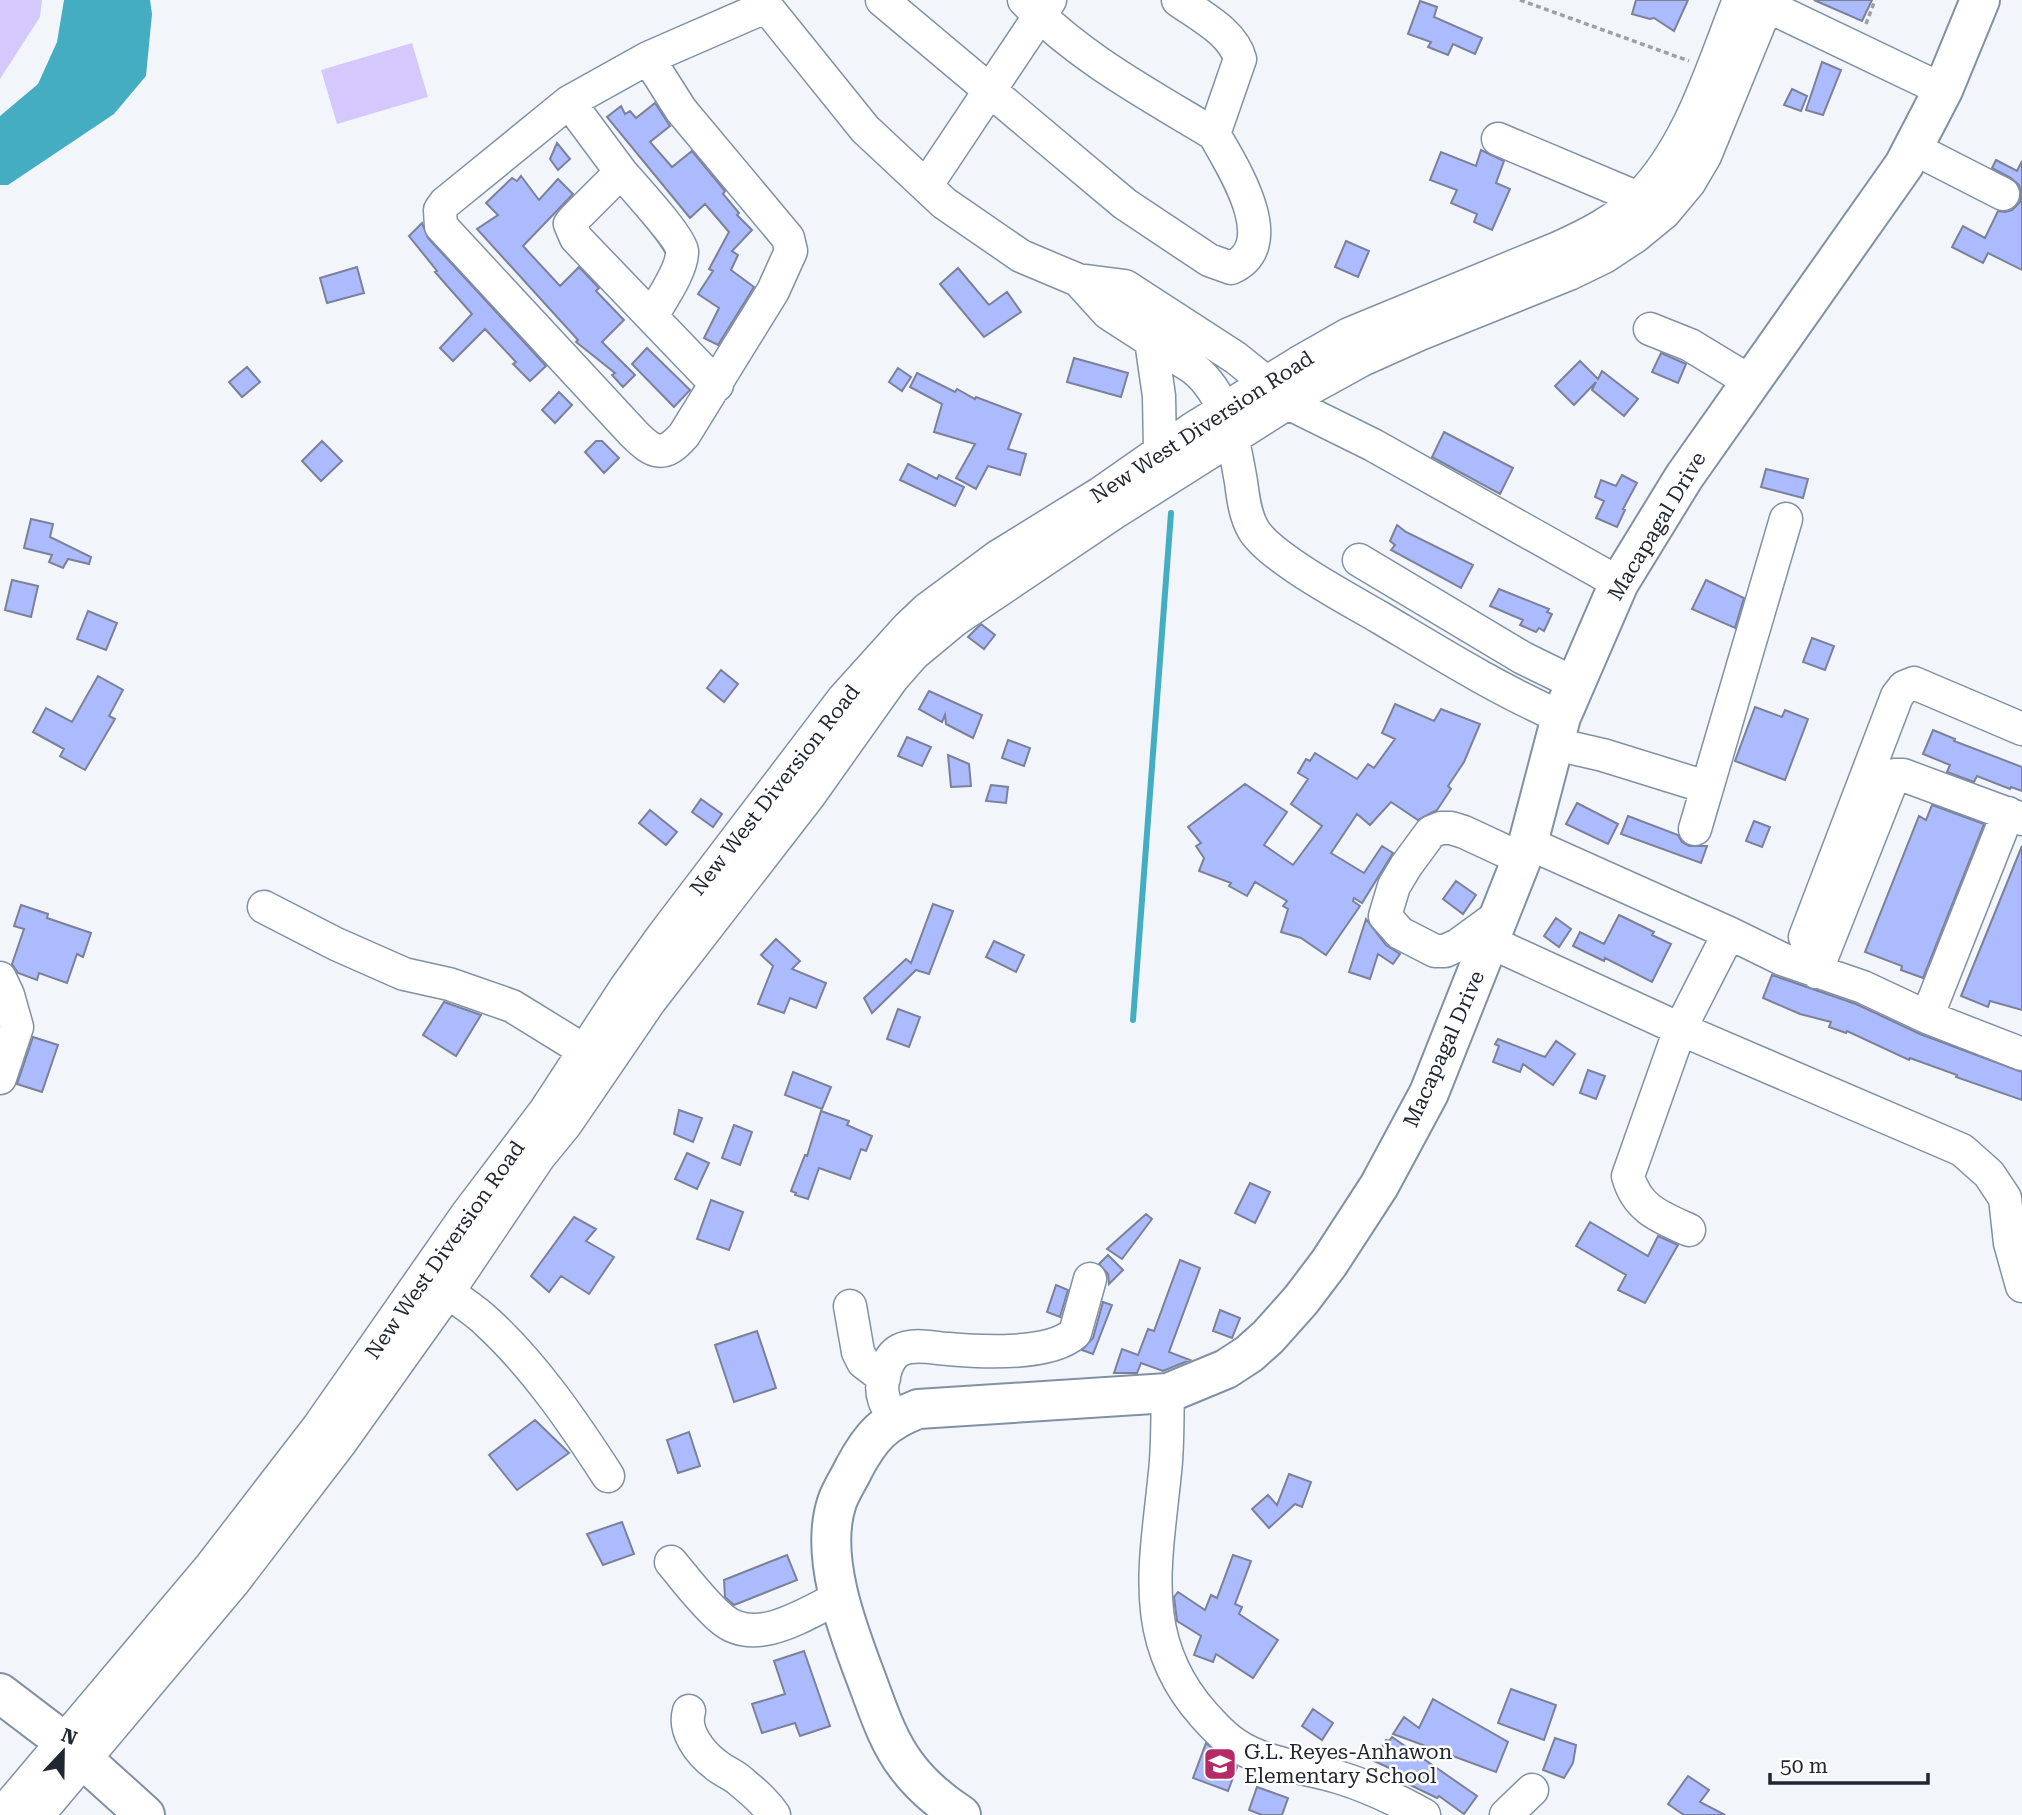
<svg xmlns="http://www.w3.org/2000/svg" width="2022" height="1815" font-family="'Roboto Serif',serif">
<style>
.green{fill:#d5c8fd}
.water{fill:#45adc1}
.lines{fill:none;stroke-linecap:round;stroke-linejoin:round}
.stream{stroke:#45adc1;stroke-width:6}
.building{fill:#acbafe;stroke:#7b8199;stroke-width:2}
.minor-casing{stroke:#8091a6;stroke-width:35}
.major-casing{stroke:#8091a6;stroke-width:42}
.path{stroke:#9ca1a7;stroke-width:3.5;stroke-dasharray:5 3.5;stroke-linecap:butt}
.minor{stroke:#fff;stroke-width:32}
.major{stroke:#fff;stroke-width:38}
.labels{text-anchor:middle;dominant-baseline:central;stroke-width:5;stroke-linejoin:round;paint-order:stroke}
.street-label{font-size:21px;fill:#212730;stroke:#fff}
.poi-label{font-size:21px;fill:#212730;stroke:#fff;text-anchor:start}
</style>
<rect width="100%" height="100%" fill="#f2f6fa"/>
<path class="green" d="M0 0H42L40 17 0 79Z
M412 43 428 97 337 124 321 70Z"/>
<path class="water" d="M64 0H150L152 14 146 76 114 114 8 185H0V116L38 84 57 42Z"/>
<g class="lines">
<path class="stream" d="M1133 1020 1171 513"/>
</g>
<path class="building" d="M1636 0H1688L1674 31 1654 18 1650 19 1632 14Z
M1814 0H1872L1862 21Z
M1420 1 1437 7 1434 17 1482 38 1475 54 1453 44 1448 55 1428 47 1431 42 1408 34Z
M1822 62 1841 70 1823 115 1806 110Z
M1792 89 1807 96 1801 111 1784 105Z
M655 103 670 126 650 142 672 167 692 151 725 191 723 194 739 213 737 215 752 230 732 251 738 255 731 270 754 287 718 345 704 338 719 308 698 294 713 271 709 269 729 232 705 204 690 218 607 117 621 106 625 114 630 111 636 118Z
M557 143 570 159 558 170 550 159Z
M1481 150 1504 161 1496 183 1510 189 1492 230 1474 222 1477 214 1451 203 1457 190 1430 180 1441 152 1476 166Z
M1996 160 2017 171 2022 161V270L1988 253 1983 263 1952 247 1963 226 1985 238 1998 211 2005 212 2012 210 2020 202 2021 194 2019 185 2011 178 1992 168Z
M521 176 539 200 558 179 573 194 523 246 560 286 579 267 599 288 596 291 624 320 602 342 635 375 623 387 612 375 615 373 576 342 578 340 477 229 498 215 486 203 512 178 517 181Z
M422 223 428 238 546 366 530 381 513 364 516 362 485 329 453 361 440 348 472 314 435 272 437 271 409 236Z
M1346 241 1369 251 1358 277 1335 267Z
M357 267 364 293 327 303 320 278Z
M958 268 989 305 1007 292 1021 312 984 337 940 284Z
M647 348 690 390 674 407 632 364Z
M1661 353 1686 364 1678 383 1652 372Z
M1074 358 1128 373 1121 397 1067 382Z
M1580 361 1598 379 1602 371 1638 399 1624 416 1592 390 1596 382 1574 405 1555 386Z
M247 367 260 382 242 397 229 382Z
M898 368 911 377 902 391 889 382Z
M917 373 955 392 957 389 975 399 976 397 1021 414 1008 449 1026 454 1020 475 988 466 976 489 956 478 975 444 934 432 942 404 910 387Z
M559 392 572 405 555 423 542 410Z
M1444 432 1513 468 1500 494 1432 457Z
M322 441 342 461 321 481 302 461Z
M596 441H602L619 458 604 473 585 452Z
M908 464 937 479 939 475 964 487 955 506 900 480Z
M1766 469 1808 479 1803 498 1761 487Z
M1622 475 1637 483 1623 509 1625 510 1617 527 1596 518 1604 501 1595 497 1601 480 1616 486Z
M31 519 53 524 50 537 91 557 89 564 68 559 63 568 49 562 52 555 24 548Z
M1397 525 1406 532 1473 565 1461 588 1391 550 1395 545 1390 541Z
M12 580 38 586 31 617 5 610Z
M1706 580 1744 598 1735 628 1692 609Z
M1499 589 1549 609 1547 612 1552 614 1544 631 1539 628 1536 632 1520 625 1523 620 1490 606Z
M88 611 117 623 106 650 77 639Z
M981 624 995 635 984 649 968 637Z
M1812 638 1834 646 1825 670 1803 662Z
M721 670 738 684 724 702 707 688Z
M98 676 123 690 109 716 115 719 85 770 60 756 64 749 33 732 46 708 72 722Z
M929 691 982 715 973 738 946 724 945 715 942 722 919 709Z
M1395 704 1434 721 1441 709 1480 724 1464 762 1448 786 1451 789 1437 810 1418 820 1391 802 1370 825 1357 814 1331 853 1364 873 1382 846 1393 853 1362 903 1354 898 1353 901 1360 906 1326 955 1301 938 1281 932 1288 909 1283 906 1287 901 1255 882 1247 896 1229 886 1231 883 1199 871 1204 858 1196 846 1201 843 1188 827 1245 784 1287 812 1264 845 1293 865 1322 826 1291 804 1308 779 1298 773 1306 759 1310 761 1315 753 1357 779 1368 764 1374 768 1395 739 1382 733Z
M1755 707 1782 717 1785 710 1808 719 1785 780 1735 761Z
M1933 730 1955 739 1954 741 2022 767V791L2011 787 2010 789 1977 776 1974 782 1947 772 1950 765 1923 754Z
M907 737 931 747 922 766 898 756Z
M1008 740 1030 748 1024 766 1002 758Z
M948 755 969 764 971 786 951 787Z
M991 785 1008 787 1006 803 986 801Z
M701 799 722 814 713 827 692 812Z
M1577 803 1618 824 1608 844 1566 824Z
M1932 805 1984 824 1923 978 1901 970 1902 966 1865 952 1919 816 1926 820Z
M650 810 677 832 666 845 639 823Z
M1628 816 1678 835 1682 842 1689 846H1707L1701 863 1621 834Z
M1754 821 1770 827 1762 847 1746 841Z
M2022 846V1010L1990 1001 1988 1007 1961 996Z
M1456 881 1476 895 1463 914 1443 899Z
M933 904 953 911 929 974 916 970 872 1013 864 998 906 959 911 963Z
M21 905 48 914 47 918 91 933 83 957 77 954 67 983 39 973 37 980 18 973 12 964 24 929 14 926Z
M1619 915 1654 932 1652 935 1671 944 1652 982 1605 958 1604 961 1573 946 1580 932 1604 944Z
M1556 918 1571 929 1559 947 1544 936Z
M1366 919 1386 945 1400 954 1393 964 1378 954 1370 979 1349 972Z
M776 939 800 961 792 969 826 983 816 1008 790 998 784 1013 758 1004 773 966 761 955Z
M994 941 1024 955 1016 972 986 957Z
M1772 975 1856 1004 1920 1034 2022 1072V1100L1956 1077 1957 1075 1910 1058 1909 1060 1847 1031 1846 1033 1829 1027 1831 1022 1800 1014 1763 998Z
M444 1002 481 1015 456 1056 423 1035Z
M898 1009 920 1017 909 1047 887 1039Z
M33 1037 58 1045 42 1092 17 1084Z
M1498 1039 1545 1057 1556 1041 1575 1054 1553 1085 1523 1064 1520 1072 1493 1062 1499 1046 1495 1044Z
M1588 1070 1605 1076 1596 1099 1580 1093Z
M793 1072 831 1087 822 1109 785 1095Z
M679 1110 702 1118 693 1142 674 1134Z
M821 1111 849 1121 847 1125 872 1136 866 1151 861 1149 850 1179 819 1168 808 1199 795 1195 796 1193 791 1191 805 1155 807 1156Z
M734 1125 752 1132 740 1165 722 1158Z
M687 1153 709 1163 697 1189 675 1179Z
M1250 1183 1270 1192 1255 1223 1235 1213Z
M711 1200 743 1212 729 1250 697 1239Z
M1146 1214 1152 1219 1122 1259 1107 1249Z
M574 1217 596 1229 586 1241 614 1257 589 1294 561 1276 549 1292 531 1276Z
M1590 1222 1648 1256 1658 1236 1678 1245 1645 1303 1618 1290 1626 1275 1576 1246Z
M1108 1255 1123 1270 1109 1284 1108 1274 1099 1264Z
M1180 1260 1200 1268 1169 1352 1190 1360 1163 1371 1141 1363 1137 1373H1114L1122 1349 1138 1355 1148 1329 1154 1331Z
M1056 1285 1068 1290 1060 1317 1047 1312Z
M1103 1302 1112 1305 1093 1354 1082 1350 1093 1338Z
M1220 1310 1240 1318 1232 1338 1213 1331Z
M757 1331 776 1388 734 1402 715 1345Z
M535 1420 569 1453 517 1490 489 1455Z
M689 1432 700 1466 678 1473 667 1440Z
M1289 1474 1311 1482 1302 1507 1295 1504 1269 1528 1252 1509 1268 1495 1277 1505Z
M622 1522 634 1554 603 1565 587 1534Z
M787 1555 797 1580 734 1605 725 1597 724 1580Z
M1233 1555 1251 1561 1235 1604 1242 1607 1239 1614 1278 1640 1253 1678 1216 1654 1213 1662 1194 1655 1201 1636 1177 1621 1174 1597 1178 1592 1205 1610 1211 1595 1217 1598Z
M804 1651 830 1726 800 1736 795 1723 762 1733 752 1704 785 1694 774 1661Z
M1511 1689 1556 1705 1544 1740 1498 1723Z
M1433 1699 1508 1742 1496 1772 1393 1734 1404 1717 1419 1728Z
M1313 1709 1333 1723 1322 1740 1302 1726Z
M1392 1737 1477 1796 1464 1814 1439 1796 1437 1798 1406 1783 1409 1777 1374 1761 1386 1740 1389 1741Z
M1555 1738 1576 1745 1573 1763 1564 1778 1543 1770Z
M1206 1743 1237 1767 1228 1791 1193 1778Z
M1688 1776 1709 1790 1700 1802 1725 1815H1684L1668 1804Z
M1257 1787 1288 1798 1282 1815H1262L1249 1810Z"/>
<g class="lines">
<defs>
<path id="minor" d="M761 0 865 129 944 203 1021 256 1078 280 1125 286 1236 358 1267 383 1288 403 1373 445 1619 583
M882 0 1125 204 1209 260 1231 268C1284 245 1232 166 1214 134L1240 59C1233 32 1200 16 1178 0
M1024 0C1078 57 1148 94 1214 134
M1755 0 1943 90
M648 58 681 110 788 238 791 251 773 291 684 435C664 458 654 454 634 434L441 226 440 210 445 203 569 102 648 58 765 7
M569 102 621 172 574 219 570 224 576 238 717 385
M1498 139 1638 198
M1913 148 2003 194
M621 172C632 185 681 238 682 251 683 269 661 300 652 316
M926 186 1050 0
M1078 280 1108 313 1193 368C1227 394 1234 442 1241 482 1243 497 1245 515 1253 529 1269 557 1348 599 1379 617 1438 652 1497 689 1561 717
M1650 329 1690 345 1751 382
M1151 341 1159 396 1160 451
M1359 560 1523 658 1574 683
M1555 744 1603 755 1706 787
M1695 829 1786 519
M1528 843 1729 933 1782 959 1863 987 1927 1017 2022 1054
M264 907 336 944 404 974 449 984 512 1006 585 1051
M1502 913 1458 945 1445 951H1435L1400 933 1385 916 1394 886 1406 866 1431 832 1441 828H1451L1464 832 1522 859
M1805 937 1897 696 1904 687 1914 683 2022 729
M1490 942 1680 1029 1962 1150 1989 1174 2005 1198 2010 1243 2022 1286
M1816 972 1894 775H1903L2022 819
M0 978 8 995 17 1027 0 1078
M1927 1017 2008 813
M1689 1230C1660 1217 1637 1209 1628 1176L1680 1029 1729 933
M448 1292C461 1302 476 1311 487 1322 535 1366 573 1422 608 1476
M850 1306 858 1352 863 1362 884 1378
M1168 1393C1167 1419 1168 1446 1165 1472 1156 1563 1137 1640 1204 1715 1221 1734 1234 1747 1258 1756 1285 1767 1314 1769 1341 1778 1370 1787 1397 1800 1424 1815
M894 1418C891 1412 886 1406 884 1399 879 1385 886 1357 900 1350 914 1343 933 1348 948 1349 981 1352 1050 1356 1075 1333L1090 1279
M671 1562C687 1581 703 1603 722 1619 756 1648 806 1613 838 1598
M689 1711C683 1731 700 1753 716 1765 723 1771 732 1774 739 1780 752 1791 765 1801 774 1815
M1 1815 211 1566 319 1426 467 1214 545 1111 626 987 664 934 843 699 908 627 927 609 997 557 1099 494 1192 429 1298 363 1349 334 1558 248C1587 235 1617 220 1640 196 1691 143 1712 67 1739 0
M38 1815 233 1583 341 1442 448 1292 539 1157 566 1124 650 1001 809 796 892 679 914 654 955 620 1114 513 1313 387 1362 360 1420 334 1569 274 1604 257 1636 236 1664 213 1689 183 1705 156 1769 0
M1506 1815 1532 1790"/>
<path id="major" d="M0 1693 63 1741 145 1815
M961 1815C941 1802 920 1784 906 1765 887 1740 877 1707 866 1678 847 1628 819 1555 837 1502 841 1490 849 1479 854 1468 871 1436 884 1422 918 1409L1168 1393 1226 1369 1249 1354 1268 1337 1301 1300 1329 1263 1379 1186 1429 1093 1528 843 1561 717 1619 583 1684 477 1904 165 1943 90 1980 0"/>
</defs>
<use href="#minor" class="minor-casing"/>
<use href="#major" class="major-casing"/>
<path class="path" d="M1520 0 1689 61
M1866 24 1875 0"/>
<use href="#minor" class="minor"/>
<use href="#major" class="major"/>
</g>
<defs>
<symbol id="school-square" viewBox="-11 -11 22 22"><rect x="-9" y="-9" width="18" height="18" rx="4" fill="#b52b68" stroke="#fff"/><path d="M0-5L7-2L0 1L-7-2ZM-4 1L0 2.5L4 1V4Q0 6-4 4Z" fill="#fff"/></symbol>
</defs>
<g fill-rule="evenodd">
<use href="#school-square" x="1201" y="1745" width="38" height="38"/>
</g>
<g class="labels">
<g class="street-label">
<text transform="translate(1202 427) rotate(-33)">New West Diversion Road</text>
<text transform="translate(1657 526) rotate(-59)">Macapagal Drive</text>
<text transform="translate(775 790) rotate(-52)">New West Diversion Road</text>
<text transform="translate(1444 1049) rotate(-66)">Macapagal Drive</text>
<text transform="translate(445 1250) rotate(-55)">New West Diversion Road</text>
</g>
<g class="poi-label">
<text x="1244" y="1752">G.L. Reyes-Anhawon<tspan x="1244" dy="24">Elementary School</tspan></text>
</g>
</g>
<g transform="translate(63 1752) rotate(22)" stroke="#ffffff" stroke-width="5" paint-order="stroke">
<path d="M0-5L12 26L0 18L-12 26Z" fill="#212730"/>
<text y="-10" font-size="19" font-weight="bold" text-anchor="middle" fill="#212730">N</text>
</g>
<path d="M1770 1773v10h158v-10" fill="none" stroke="#212730" stroke-width="3.5"/>
<text x="1780" y="1773" font-size="21" fill="#212730" stroke="#ffffff" stroke-width="5" paint-order="stroke">50 m</text>
</svg>
